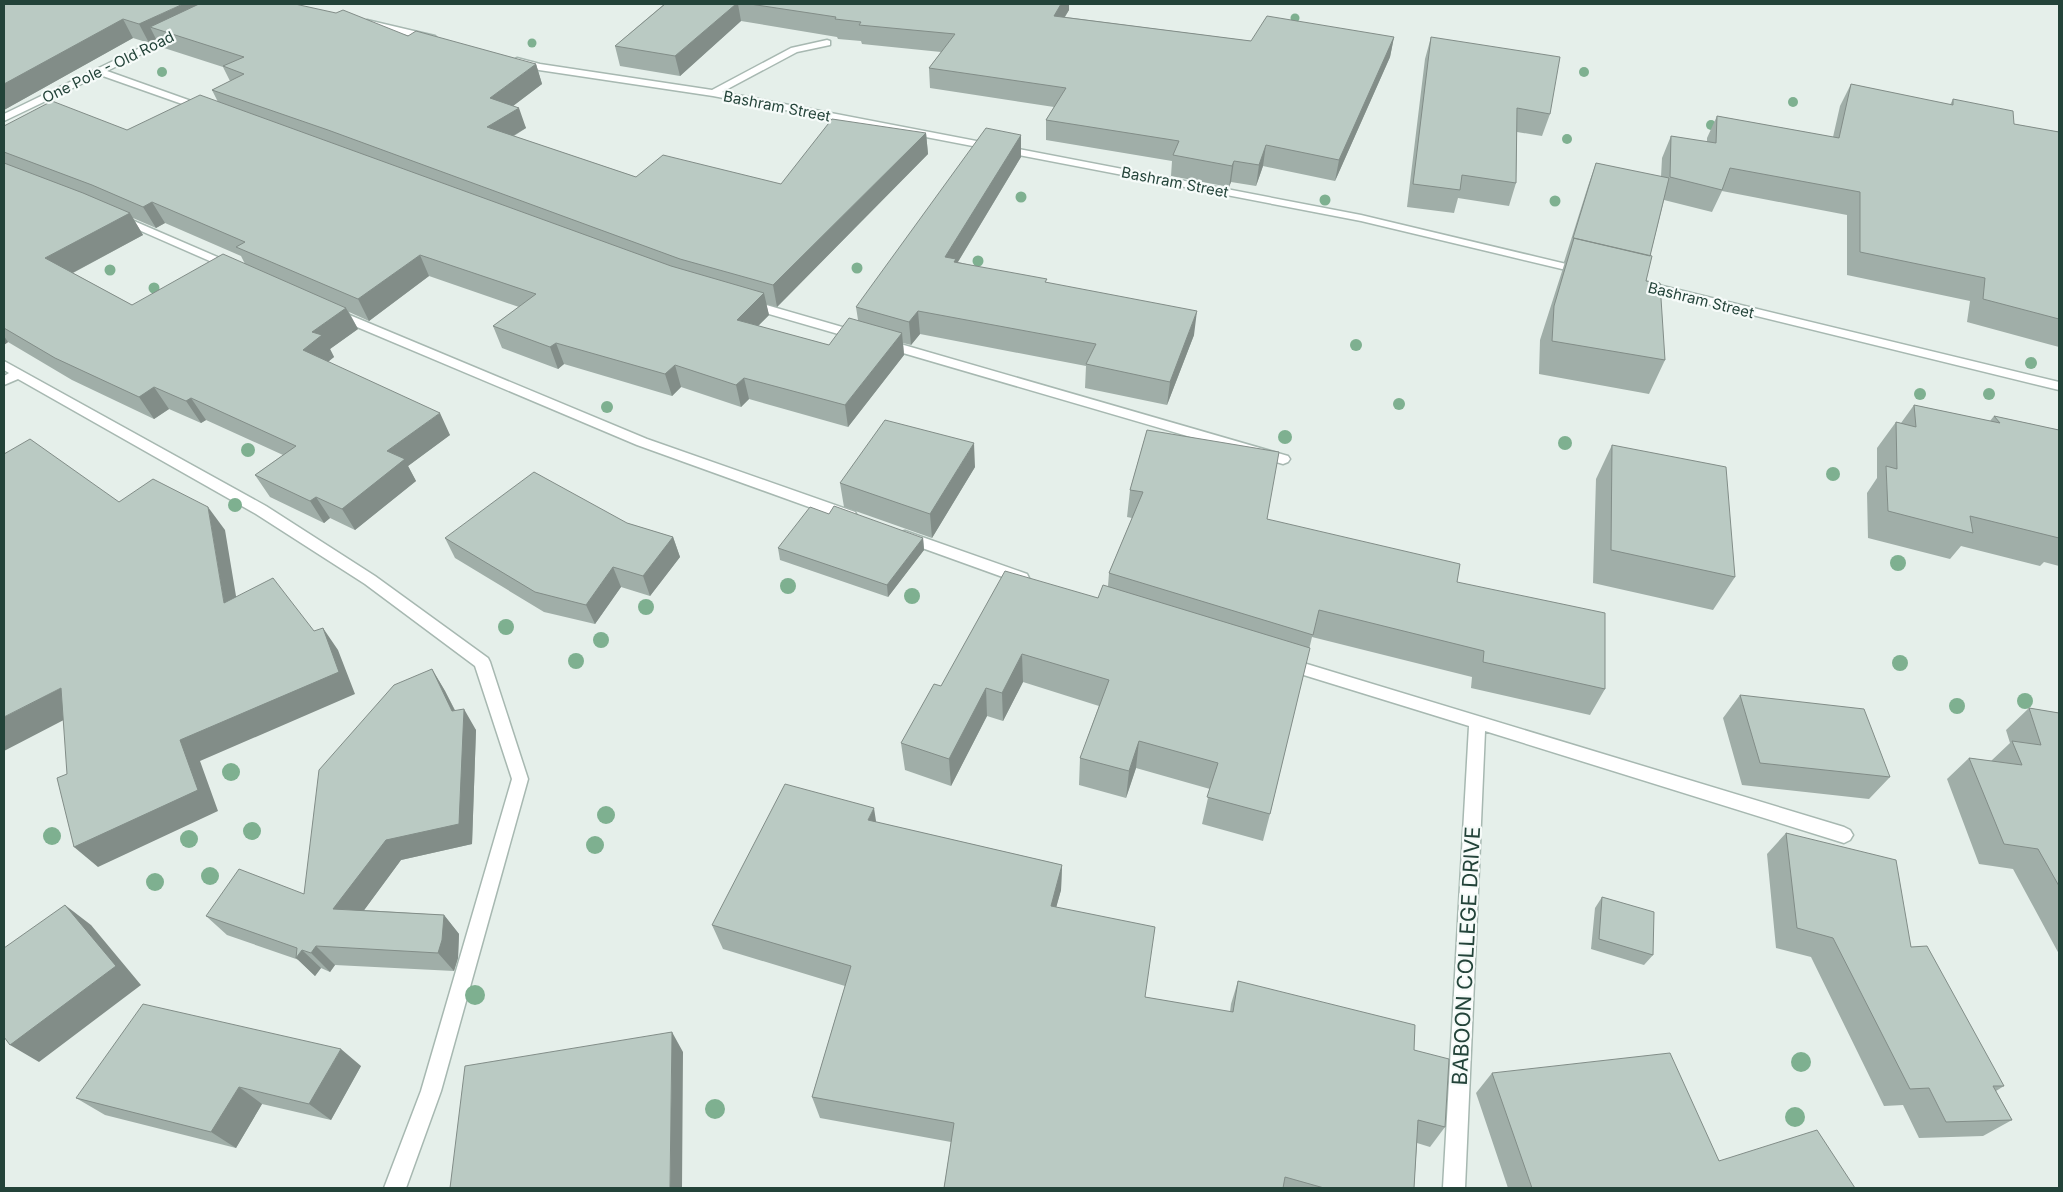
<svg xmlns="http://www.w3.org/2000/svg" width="2063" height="1192" font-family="Inter,sans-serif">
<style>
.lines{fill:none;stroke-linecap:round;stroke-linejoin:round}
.minor-casing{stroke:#a7b8b1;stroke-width:3}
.minor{fill:#fff;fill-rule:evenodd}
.tree{fill:#7eb090}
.wall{fill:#a0aea8;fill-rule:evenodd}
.shaded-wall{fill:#828d88}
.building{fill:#bacac3;stroke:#828d88}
.labels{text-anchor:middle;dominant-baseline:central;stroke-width:4.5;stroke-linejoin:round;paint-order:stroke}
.far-street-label{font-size:15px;fill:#234339;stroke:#f6fbf9}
.near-street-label{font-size:21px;fill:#234339;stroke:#f6fbf9}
</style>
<rect width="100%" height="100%" fill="#e5efea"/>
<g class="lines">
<defs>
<path id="minor" d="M367 20 435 36 437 38 432 41 364 25 363 23Z
M175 31 179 34 178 36 107 71 208 107V111H202L100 75 4 121V114Z
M827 40 830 41V45L797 52 722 92 1361 215 1583 268 1589 271 1583 274 1361 221 713 96 539 70 512 61 517 58 540 64 712 90 791 48Z
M120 215 236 265 238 267 236 269H228L116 220 115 218 116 216Z
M1642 281 2059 382V390L1638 287 1636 285Z
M749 300 863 333 865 336 859 340 745 307 743 304Z
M335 309 647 439 855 512 857 516 855 520H845L637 445 331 316 329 313Z
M883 339 1288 456 1290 459 1288 462 1283 464 879 346 877 343 879 340Z
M4 361 266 506 375 576 488 658 490 662 528 779 441 1091 406 1188H384L421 1091 512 779 475 666 365 584 256 514 18 379 4 385V376L9 373 4 370Z
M905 531 1027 574 1029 578 1027 582 1022 584 900 540 898 536 900 532Z
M1287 658 1844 827 1850 830 1853 835 1850 840 1844 843 1485 731 1465 1188H1443L1469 726 1281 668 1279 664 1281 660Z"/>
</defs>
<use href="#minor" class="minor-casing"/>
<use href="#minor" class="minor"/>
</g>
<g class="tree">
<circle cx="1295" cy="18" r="4.5"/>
<circle cx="532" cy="43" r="4.5"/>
<circle cx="162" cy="72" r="5"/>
<circle cx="1584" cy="72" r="5"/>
<circle cx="1793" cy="102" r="5"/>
<circle cx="1711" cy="125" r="5"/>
<circle cx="1567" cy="139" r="5"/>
<circle cx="1021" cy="197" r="5.5"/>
<circle cx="1325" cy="200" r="5.5"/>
<circle cx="1555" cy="201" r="5.5"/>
<circle cx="978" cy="261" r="5.5"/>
<circle cx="857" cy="268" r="5.5"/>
<circle cx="110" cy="270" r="5.5"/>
<circle cx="154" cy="288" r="5.5"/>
<circle cx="1356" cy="345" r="6"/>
<circle cx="2031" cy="363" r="6"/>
<circle cx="1920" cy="394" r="6"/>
<circle cx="1989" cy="394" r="6"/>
<circle cx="1399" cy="404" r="6"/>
<circle cx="607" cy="407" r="6"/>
<circle cx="1285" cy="437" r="7"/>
<circle cx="1565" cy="443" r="7"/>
<circle cx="248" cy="450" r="7"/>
<circle cx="1833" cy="474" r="7"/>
<circle cx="235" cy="505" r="7"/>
<circle cx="1898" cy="563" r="8"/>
<circle cx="788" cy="586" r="8"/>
<circle cx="912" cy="596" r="8"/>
<circle cx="646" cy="607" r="8"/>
<circle cx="506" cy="627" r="8"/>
<circle cx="601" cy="640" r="8"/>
<circle cx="576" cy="661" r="8"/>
<circle cx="1900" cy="663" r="8"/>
<circle cx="2025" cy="701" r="8"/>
<circle cx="1957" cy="706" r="8"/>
<circle cx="231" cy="772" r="9"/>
<circle cx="606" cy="815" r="9"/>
<circle cx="252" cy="831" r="9"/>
<circle cx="52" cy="836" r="9"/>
<circle cx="189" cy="839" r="9"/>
<circle cx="595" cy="845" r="9"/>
<circle cx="210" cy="876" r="9"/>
<circle cx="155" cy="882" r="9"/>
<circle cx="475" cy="995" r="10"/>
<circle cx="1801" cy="1062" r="10"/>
<circle cx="715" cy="1109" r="10"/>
<circle cx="1795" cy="1117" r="10"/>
</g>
<path class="wall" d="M4 4 408 36 536 64 542 84 513 106 526 128 514 136 636 177 781 184 926 133 928 154 777 307 766 304 769 315 758 326 829 345 858 320 856 307 1021 135V157L958 262 1047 283 1194 335 1167 405 1085 388 1086 366 920 334 911 345 903 343 904 355 848 427 749 399 741 407 681 387 672 396 564 364 558 369 502 348 493 326 519 307 429 276 369 321 349 312 358 329 330 349 334 357 328 362 450 435 408 466 416 481 355 530 330 518 324 523 270 497 255 475 283 455 206 420 201 423 169 409 154 419 72 380 8 342 4 345V126L127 130 218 102 212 90 230 81 223 67 161 47 156 39 149 43 133 38 4 110ZM133 218 156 228 165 223 241 256 245 264 132 305 73 273 143 235Z
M659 4H1069V10L1065 17 1251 41 1394 37 1390 57 1335 181 1263 166 1256 186 1231 182 1229 187 1171 176 1172 161 1046 140V120L1054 107 930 88 929 68 941 52 862 44 861 41 838 39 837 37 741 21 680 76 620 66 615 46 663 5Z
M1431 37 1550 114 1542 136 1517 132 1516 183 1509 206 1458 198 1454 213 1407 207 1425 59Z
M1851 84 1950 105 1953 99 2014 124 2059 132V347L1967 322 1970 301 1847 275V215L1722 191 1712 212 1664 200 1650 256 1646 281 1665 360 1649 394 1539 374 1540 340 1565 262H1564L1588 186 1596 163 1661 177 1662 158 1671 136 1707 142V138L1717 116 1833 137 1840 106Z
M1914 405 1990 421 1994 416 2059 430V566L2044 562 2040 566 1961 546 1950 559 1868 538 1867 493 1877 478V448L1896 422 1901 423Z
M1147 430 1267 519 1457 582 1605 689 1590 715 1471 688 1472 677 1312 637 1270 814 1263 841 1202 824 1210 789 1136 768 1126 798 1079 785 1080 758 1099 706 1023 682 1003 721 987 716 951 786 905 770 901 743 941 686 1098 598 1108 586 1109 573 1132 518 1127 517 1130 490Z
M1612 445 1735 577 1713 610 1593 583 1596 479Z
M975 467 932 538 844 507 840 483Z
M829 514 923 538 924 550 888 597 780 560 778 548Z
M627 523 673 537 680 557 650 596 621 587 595 624 544 612 455 558 445 538Z
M432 669 445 691 455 710 476 730 472 844 401 860 364 910 444 915 459 934 458 958 454 971 335 965 330 972 321 968 315 976 299 960 227 935 206 916 304 894Z
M1740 695 1890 777 1869 799 1742 785 1723 718Z
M2029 708 2059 713V954L2013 869 1979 864 1947 779 1969 758 1991 761 2010 743 2006 730Z
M876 822 1062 865 1061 890 1056 907 1145 997 1230 1012 1231 1004 1238 981 1414 1050 1445 1127 1430 1147 1417 1143 1414 1188H944L951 1142 820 1118 812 1097 845 986 723 949 712 925Z
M1786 833 1911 947 2004 1086 1996 1091 2012 1120 1983 1136 1919 1138 1903 1105 1884 1106 1811 957 1776 948 1767 854Z
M1602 897 1653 955 1644 965 1591 949 1595 908Z
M361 1066 331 1120 262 1104 236 1148 105 1115 76 1098Z
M1492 1073 1719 1161 1855 1188H1508L1476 1093Z"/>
<path class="shaded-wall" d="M183 4H228L150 27 156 39 149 43 139 24Z
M736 4H738L741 21 680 76 675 56Z
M1061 4H1069V10L1053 35 1054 16Z
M123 19 133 38 4 110V84Z
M1394 37 1390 57 1335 181 1339 160Z
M536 64 542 84 497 118 490 98Z
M519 108 526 128 494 147 487 127Z
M926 133 928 154 777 307 773 285Z
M1021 135V157L956 265 945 257Z
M1266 145 1263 166 1256 186 1259 165Z
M1234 161 1231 182 1229 187 1232 166Z
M152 202 165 223 156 228 143 207Z
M130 213 143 235 61 279 45 258Z
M420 255 429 276 369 321 358 299Z
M764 293 769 315 742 342 737 320Z
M346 308 358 329 330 349 334 357 315 372 303 350 312 332Z
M918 311 920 334 911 345 909 322Z
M1197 311 1194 335 1167 405 1170 382Z
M902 333 904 355 848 427 845 405Z
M4 336 8 342 4 345Z
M556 343 564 364 558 369 550 347Z
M675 365 681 387 672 396 665 374Z
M744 378 749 399 741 407 736 385Z
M154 387 169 409 154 419 139 397Z
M191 398 206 420 201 423 186 401Z
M440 413 450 435 408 466 416 481 355 530 342 509 387 451Z
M974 443 975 467 932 538 930 514Z
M316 497 330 518 324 523 310 501Z
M208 507 225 530 241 626 224 603Z
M673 537 680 557 650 596 643 576Z
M923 538 924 550 888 597 887 585Z
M613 567 621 587 595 624 586 605Z
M323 628 338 650 355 694 200 761 218 811 98 867 74 847 180 740Z
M1022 654 1023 682 1003 721 1002 693Z
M432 669 445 691 463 727 464 709 476 730 472 844 401 860 351 928 333 909 452 711Z
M61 688 83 710 4 751V717Z
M986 688 987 716 951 786 949 759Z
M1139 741 1136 768 1126 798 1129 771Z
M874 808 878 834 868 820Z
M1062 865 1061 890 1050 930 1051 906Z
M65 905 91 925 141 985 39 1062 10 1045Z
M444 915 459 934 458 958 454 971 438 953Z
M316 946 335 965 330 972 311 953Z
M302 950 321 968 315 976 296 958Z
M672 1032 683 1052 682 1188H670Z
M341 1049 361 1066 331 1120 309 1104Z
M239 1087 262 1104 236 1148 211 1132Z"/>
<path class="building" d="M4 4H183L139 24 123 19 4 84Z
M199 4H295L336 13 343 10 408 36 416 31 536 64 490 98 519 108 487 127 636 177 663 155 781 184 832 119 926 133 773 285 680 259 328 130 212 90 244 74 223 66 244 57 150 27Z
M665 4H736L675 56 615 46Z
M750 4H1061L1054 16 1251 41 1267 16 1394 37 1339 160 1266 145 1259 165 1234 161 1232 166 1173 155 1179 141 1046 120 1066 88 929 68 955 34 859 25 861 22 835 19 836 17Z
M1431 37 1560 57 1550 114 1517 108 1516 183 1462 175 1460 190 1413 184Z
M1851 84 1953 105V99L2013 111 2014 124 2059 132V319L1983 299 1985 278 1860 252V192L1730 168 1722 190 1670 177 1671 136 1716 143 1717 116 1839 138Z
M200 95 671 266 764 293 737 320 829 345 849 318 902 333 845 405 744 378 736 385 675 365 665 374 556 343 550 347 493 326 536 294 420 255 358 299 236 247 245 242 152 202 143 207 92 185 4 152V126L52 101 127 130Z
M986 128 1021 135 945 257 956 259 954 262 1047 279 1045 282 1197 311 1170 382 1086 364 1096 344 918 311 909 322 856 307Z
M4 163 83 193 130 213 45 258 132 305 223 254 346 308 312 332 322 335 303 350 440 413 387 451 405 459 342 509 316 497 310 501 255 475 296 446 191 398 186 401 154 387 139 397 55 358 4 328Z
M1596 163 1669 178 1650 256 1573 238Z
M1574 238 1652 256 1646 281 1660 283 1665 360 1552 341 1554 306Z
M1914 405 2000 423 1994 416 2059 430V538L1970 516 1973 533 1888 511 1886 466 1897 469 1896 422 1916 427Z
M885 420 974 443 930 514 840 483Z
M1147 430 1279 452 1267 519 1460 564 1457 582 1605 613V689L1483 662 1484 651 1319 610 1313 635 1109 573 1143 492 1130 490Z
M30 439 119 502 153 479 208 507 224 603 273 578 314 631 323 628 339 672 180 740 198 790 74 847 57 778 67 774 61 688 4 717V454Z
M1612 445 1726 467 1735 577 1611 550Z
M534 472 627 523 673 537 643 576 613 567 586 605 535 592 445 538Z
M834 506 923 538 887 585 778 548 810 507 829 514Z
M1005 571 1098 598 1103 585 1310 648 1270 814 1207 797 1218 763 1139 741 1129 771 1080 758 1109 680 1022 654 1002 693 986 688 949 759 901 743 934 684 941 686Z
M432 669 452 711 464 709 459 824 386 840 333 909 444 915 442 940 438 953 316 946 311 953 302 950 296 958 297 948 206 916 239 869 304 894 319 770 394 685Z
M1740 695 1864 709 1890 777 1760 763Z
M2029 708 2059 713V886L2038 849 2004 844 1969 758 2022 765 2012 741 2041 745Z
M785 784 874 808 868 820 1062 865 1051 906 1155 927 1145 997 1233 1012 1238 981 1415 1025 1414 1050 1449 1059 1445 1127 1418 1120 1414 1188H1324L1285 1177 1283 1188H944L954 1123 812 1097 851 966 712 925Z
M1786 833 1896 860 1911 947 1927 946 2004 1086H1993L2012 1120 1946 1122 1929 1088 1910 1089 1833 938 1797 928Z
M1602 897 1654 912 1653 955 1599 939Z
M65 905 116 966 10 1045 4 1037V948Z
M143 1004 341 1049 309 1104 239 1087 211 1132 76 1098Z
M672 1032 670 1188H450L465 1066Z
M1670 1053 1719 1161 1817 1130 1855 1188H1532L1492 1073Z"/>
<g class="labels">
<g class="far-street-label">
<text transform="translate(108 67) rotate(-26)">One Pole - Old Road</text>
<text transform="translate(777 106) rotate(11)">Bashram Street</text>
<text transform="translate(1175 182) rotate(11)">Bashram Street</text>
<text transform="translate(1701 300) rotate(14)">Bashram Street</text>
</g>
<g class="near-street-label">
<text transform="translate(1466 956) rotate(-87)">BABOON COLLEGE DRIVE</text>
</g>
</g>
<rect width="2063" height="1192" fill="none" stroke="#234339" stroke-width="10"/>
</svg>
